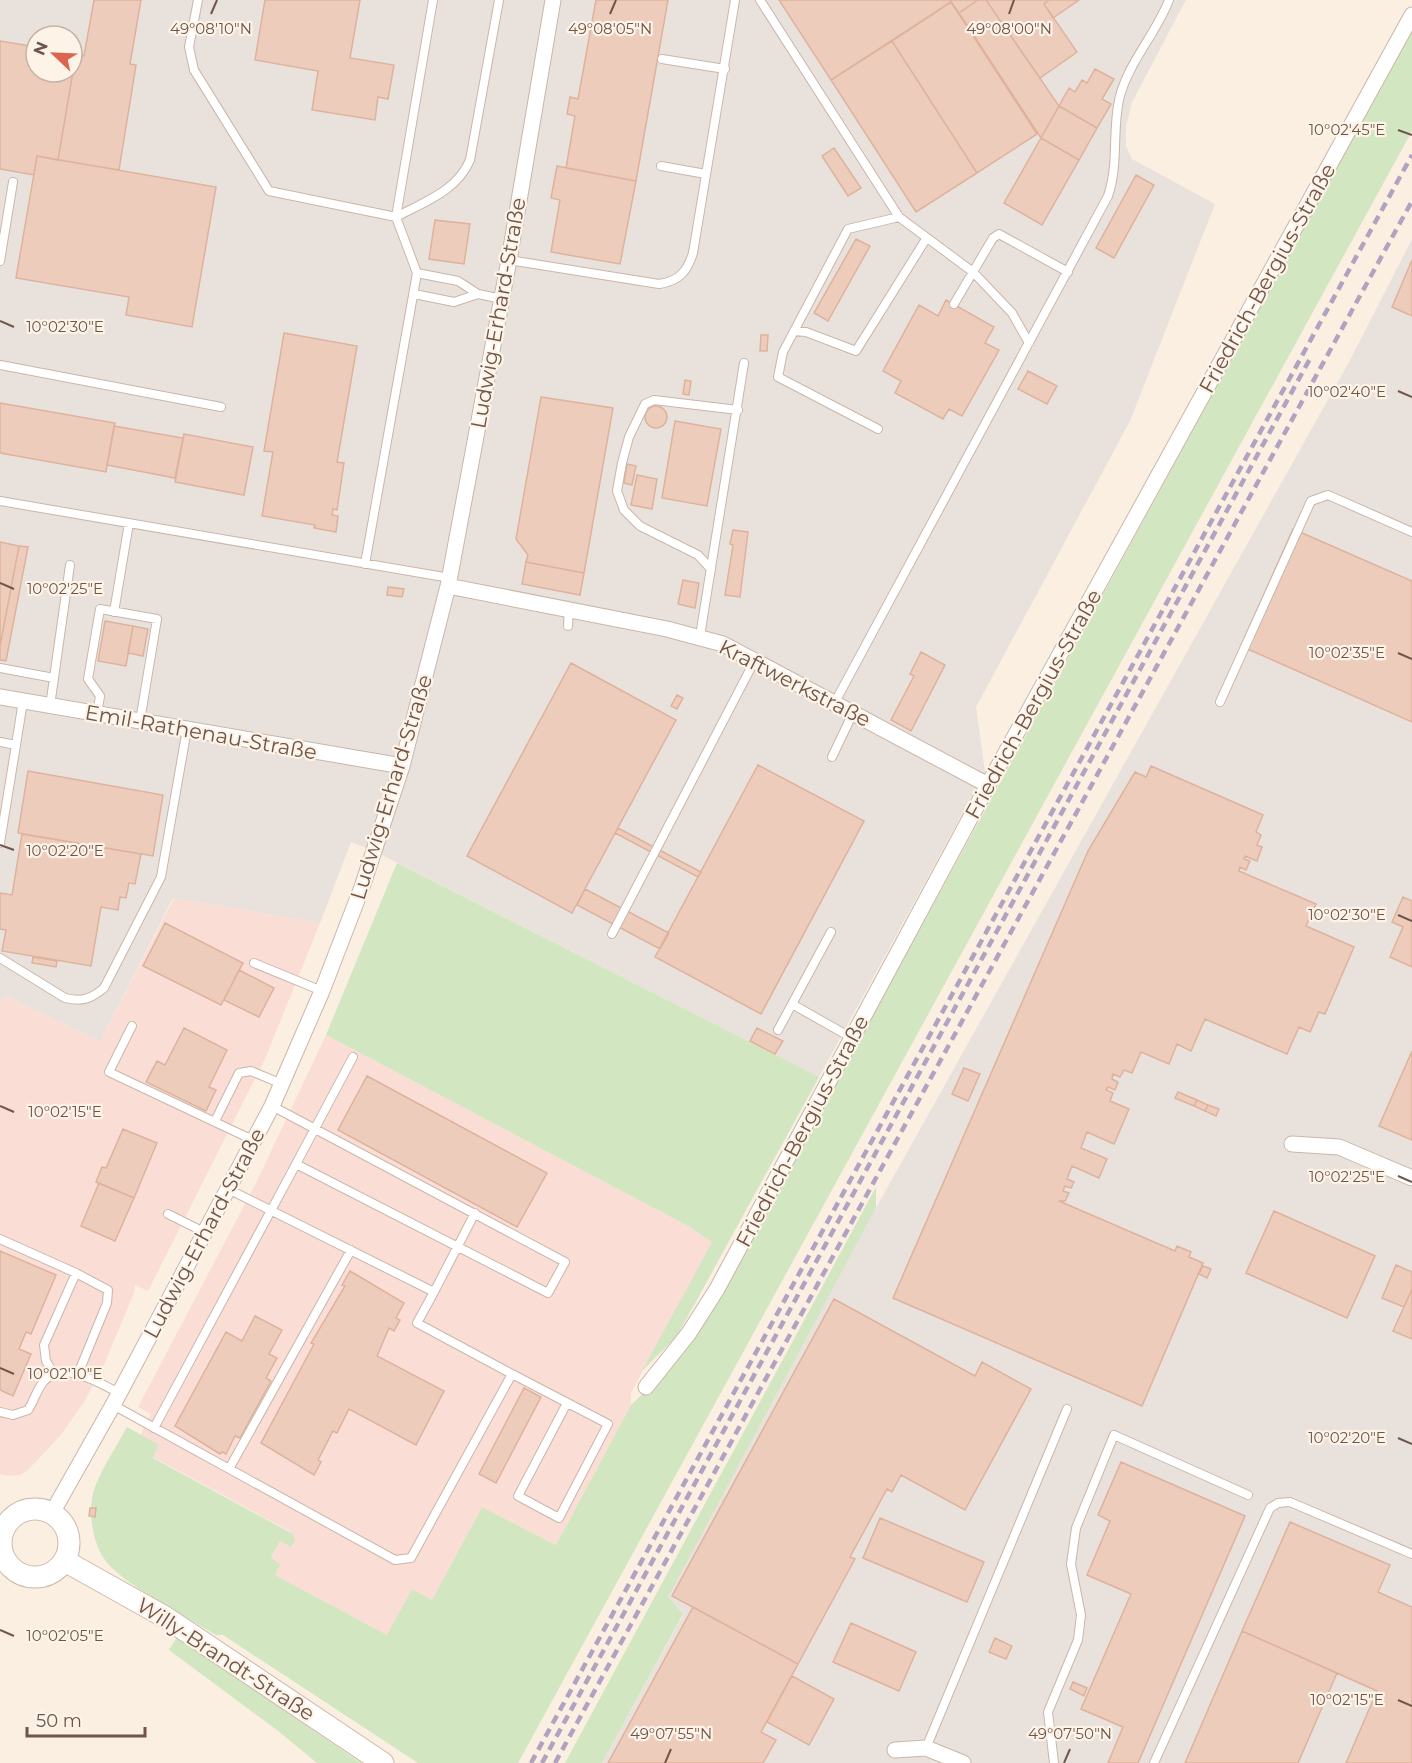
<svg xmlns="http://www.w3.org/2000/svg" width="1412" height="1763" font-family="Montserrat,sans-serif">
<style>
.commercial{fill:#faded6}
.industrial{fill:#e9e2dc;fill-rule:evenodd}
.green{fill:#d2e6c1}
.building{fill:#edccbb;stroke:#deb29d;stroke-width:1.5}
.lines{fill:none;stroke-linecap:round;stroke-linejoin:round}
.service-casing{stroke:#c9b6a9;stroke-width:10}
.minor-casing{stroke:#c9b6a9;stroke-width:17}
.secondary-casing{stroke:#cfb8aa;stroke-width:23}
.service{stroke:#fff;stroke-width:8}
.minor{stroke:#fff;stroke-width:15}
.secondary{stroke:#fff;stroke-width:21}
.rail{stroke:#b1a2c1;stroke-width:4.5;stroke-dasharray:9 6;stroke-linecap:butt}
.ticks{fill:none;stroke:#6f554a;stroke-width:2}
.labels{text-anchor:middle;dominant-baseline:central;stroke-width:4.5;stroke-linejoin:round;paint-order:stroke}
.street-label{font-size:21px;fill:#6f554a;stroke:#fdf3e7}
.ticks-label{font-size:15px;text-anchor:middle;fill:#6f554a;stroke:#fdf3e7;stroke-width:4.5;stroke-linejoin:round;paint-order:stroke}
</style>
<rect width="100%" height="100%" fill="#faefe1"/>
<path class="commercial" d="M174 898 320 923 265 1059 148 1291 135 1285 134 1293 103 1367 84 1402 60 1436 28 1470 20 1475 6 1476 0 1474V1007L5 995 100 1042Z
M326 1035 688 1226 712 1242 631 1393V1405L556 1545 482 1507 432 1600 412 1590 387 1635 275 1575 271 1559 280 1541 291 1547V1532L153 1457 159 1445 140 1435 151 1414 138 1407 255 1185Z"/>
<path class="industrial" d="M0 0H1186L1132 102 1126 127V146L1132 159 1215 204 1130 421 976 707 985 772 819 1077 374 851 351 842 320 923 173 898 100 1042 5 995 0 1007ZM36 36H72V72H36Z
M1412 239V1763H602L683 1615 667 1597 876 1208 1349 362Z"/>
<path class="green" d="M1412 30V131L518 1763H418L223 1635H216C190 1619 121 1583 105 1560 93 1544 88 1513 93 1493 100 1470 116 1448 127 1427L159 1445 153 1458 293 1534 295 1540 291 1547 280 1541 271 1558 280 1564 275 1575 387 1635 412 1589 432 1600 482 1507 556 1545 631 1405 664 1373 810 1130Z
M397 863 819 1077 677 1336 642 1371 712 1242 688 1226 326 1035Z
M876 1187V1208L668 1597 683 1614 602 1763H565Z
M177 1637 361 1763H317L277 1730 169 1650Z"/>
<path class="building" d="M94 0H141L130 64 136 65 119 170 58 160 76 54 84 56Z
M265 0H360L350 58 394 65 388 99 378 97 375 120 312 110 318 71 255 60Z
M596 0H668L636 181 566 168 575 116 567 114 570 97 578 99Z
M779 0H950L951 2 831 80Z
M950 0H978L959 13Z
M978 0H986L1059 106 1041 138 959 13Z
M986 0H1049L1044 4 1077 52 1040 78Z
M1049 0H1079L1053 18 1044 4Z
M951 2 1037 134 977 173 892 41Z
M0 41 36 47V72H72V53L76 54 58 160 37 156 34 175 0 169Z
M892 41 977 173 916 212 831 80Z
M1095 69 1114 79 1102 99 1111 104 1097 128 1059 106 1069 88 1075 92 1082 80 1087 83Z
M1059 106 1097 128 1079 160 1041 138Z
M1041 138 1079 160 1042 225 1004 203Z
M834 148 861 188 848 196 822 156Z
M37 156 216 187 192 327 126 315 129 297 16 278Z
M557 166 636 181 620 264 551 252 560 200 551 198Z
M1136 175 1154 185 1114 258 1096 248Z
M435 220 470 224 464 264 429 259Z
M856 239 870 246 828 321 814 313Z
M1412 260V316L1392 307Z
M946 300 994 327 985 343 999 350 962 416 949 409 943 419 895 393 901 381 883 371 919 305 938 316Z
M284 333 357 346 337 462 344 463 337 510 333 509 332 515 338 516 336 532 314 528 315 525 262 516 273 452 264 451Z
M761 335H768L767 351H760Z
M1028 371 1057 386 1047 404 1018 389Z
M685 380 691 381 689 395 683 394Z
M541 397 613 408 584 573 526 562 528 555 516 539Z
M0 403 115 423 106 472 0 453Z
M645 417a11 11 0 1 1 22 0a11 11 0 1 1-22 0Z
M675 421 721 429 707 506 662 498Z
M114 426 183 438 175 478 107 465Z
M184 434 253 447 244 495 175 482Z
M627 464 636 466 632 485 624 483Z
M637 475 657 479 652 509 631 505Z
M1293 529 1412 581V722L1241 646Z
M733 530 748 532 740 597 725 595 733 545 730 544Z
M0 542 19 546 0 646Z
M19 546 28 547 6 661 0 660V646Z
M526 562 584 573 580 595 522 584Z
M683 580 699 583 695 608 678 604Z
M388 587 404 589 402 597 387 595Z
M105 621 133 626 126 666 98 661Z
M133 626 148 629 143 656 128 653Z
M921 652 945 665 911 731 891 720 914 676 910 674Z
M571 663 676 720 572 913 467 856Z
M677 695 683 698 677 709 671 706Z
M758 765 864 821 761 1014 655 957Z
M1151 766 1263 815 1256 832 1261 835 1257 845 1262 847 1257 861 1245 856 1244 859 1250 861 1246 870 1240 867 1239 871 1316 904 1306 926 1354 947 1325 1014 1319 1012 1310 1032 1299 1027 1287 1054 1205 1019 1191 1051 1177 1044 1169 1064 1141 1052 1132 1073 1124 1070 1120 1077 1113 1074 1112 1079 1118 1082 1115 1090 1108 1087 1106 1090 1113 1093 1110 1101 1129 1109 1114 1144 1087 1132 1081 1148 1107 1159 1099 1178 1072 1166 1067 1179 1074 1182 1071 1188 1065 1186 1063 1191 1069 1193 1065 1201H1059L1175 1251 1177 1246 1191 1252 1189 1257 1203 1263 1142 1406 893 1298 1088 851 1135 772 1146 777Z
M28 771 163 795 153 856 18 833Z
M618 828 701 872 698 877 615 833Z
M22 834 141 854 135 884 129 883 126 898 120 897 118 910 101 907 91 966 2 951 6 930 0 929V893L12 895Z
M585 889 669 933 660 949 577 905Z
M1403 897 1412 901V967L1390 957 1403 927 1392 922Z
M165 923 243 963 221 1005 143 966Z
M33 957 57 961 56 967 32 963Z
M239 970 274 988 259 1017 224 1000Z
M184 1028 227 1050 209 1087 216 1090 206 1111 146 1082 157 1061 165 1065Z
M757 1028 783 1041 775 1054 750 1041Z
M1412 1051V1140L1379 1126Z
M964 1068 980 1074 968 1101 952 1094Z
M367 1076 547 1173 517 1227 338 1130Z
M1178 1092 1197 1100 1194 1106 1175 1098Z
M1197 1100 1208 1105 1205 1111 1194 1106Z
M1208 1105 1219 1109 1216 1116 1205 1111Z
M123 1129 157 1143 134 1198 96 1182 102 1167 106 1168Z
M99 1183 134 1198 115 1241 81 1226Z
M1274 1211 1375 1256 1347 1318 1246 1273Z
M0 1251 56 1275 31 1334 26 1332 19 1349 31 1354 13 1396 0 1390Z
M1396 1265 1412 1272V1289L1404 1307 1382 1298Z
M1203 1266 1211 1269 1207 1278 1199 1274Z
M350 1271 404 1303 396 1318 400 1320 394 1331 389 1328 377 1356 444 1391 416 1445 349 1409 337 1433 333 1431 318 1460 321 1462 314 1475 261 1443 314 1344 311 1343 345 1286 342 1285Z
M1412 1289V1339L1393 1331Z
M834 1299 975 1376 982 1362 1031 1389 965 1510 901 1475 892 1492 887 1489 850 1557 855 1559 798 1664 672 1596Z
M255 1316 282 1330 269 1354 277 1358 266 1378 271 1381 240 1438 235 1436 226 1454 222 1452 220 1454 175 1426 226 1332 242 1341Z
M524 1388 541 1397 496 1483 479 1474Z
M1121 1462 1245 1516 1138 1763H1108L1123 1727 1081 1709 1131 1594 1087 1575 1110 1521 1098 1515Z
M90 1508H96L95 1517 89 1516Z
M880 1518 984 1562 967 1602 863 1558Z
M1290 1522 1390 1565 1378 1592 1412 1607V1763H1346L1377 1691 1242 1631Z
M693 1607 798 1664 761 1732 776 1740 763 1763H608Z
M851 1623 916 1652 899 1691 833 1662Z
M1242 1631 1337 1673 1298 1763H1185Z
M995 1638 1012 1646 1006 1659 989 1652Z
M792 1676 834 1699 809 1745 767 1722Z
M1073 1682 1087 1688 1084 1696 1070 1689Z"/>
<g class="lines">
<defs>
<path id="service" d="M198 0 189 47 194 70 269 191 396 217 417 273 365 564
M760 0 899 217 973 272 1012 313 1029 343
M662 59 725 69
M661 166 706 174
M396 217C424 202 457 191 470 160L499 0
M396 217 433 0
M509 260 659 284C679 281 687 272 693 253L735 0
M0 261 13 182
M417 273 458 281 478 294 502 299
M414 294 454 302 478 294
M954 304 993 238 999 234 1068 272
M794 331 806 332 856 351 926 239
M0 365 221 407
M878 429 778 377 783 352 848 229 899 217
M0 501 450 578
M711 569 698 555 640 526 624 510 617 491 622 463 629 437 645 404 654 400 738 410
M114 612 129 523
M568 626 569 609
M700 636 744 363
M0 668 54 678
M835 702 1108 196C1119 164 1112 132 1119 100 1127 64 1156 34 1169 0
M1220 702 1311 501 1328 495 1412 532
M50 706 70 565
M97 714 100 696 88 679 100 609 157 619 140 721
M0 742 16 745 0 843
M16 745 23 701
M832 757 853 713
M612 934 755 660
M0 958 65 998C82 1002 91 999 104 988L161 877 187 729
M254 963 322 991
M792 1004 852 1038
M132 1026 109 1072 253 1140
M778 1030 831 932
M272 1106 565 1262 548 1293 296 1164 353 1057
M215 1121 239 1073 251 1071 282 1084
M168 1214 204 1232
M0 1239 76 1273 108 1290 107 1303 78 1374
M434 1292 475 1213
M54 1374 46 1361 44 1345 76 1273
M512 1374 608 1424 559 1518 518 1496 567 1403
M113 1405 395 1560 411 1558 512 1374 417 1323 434 1292 228 1189
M0 1412 13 1415 28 1410C34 1401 37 1389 44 1381 64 1360 99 1383 119 1393
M154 1428 296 1164
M229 1469 351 1250
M926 1748 1067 1409
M1054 1763 1048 1712 1078 1640 1081 1615 1071 1564 1076 1528 1114 1435 1248 1495
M1154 1763 1270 1508 1278 1503 1290 1502 1412 1554"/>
<path id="minor" d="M448 586 667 629 723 644 988 785
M0 697 402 766
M1292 1144 1339 1147 1412 1178
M646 1387 689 1333 717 1289 988 785 1412 15
M52 1513 113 1405 272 1106 322 991 362 887 402 766 448 586 509 260 553 0
M895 1750 926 1748 963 1763"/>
<path id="secondary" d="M1 1543a34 34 0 1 1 68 0a34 34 0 1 1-68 0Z
M65 1561 165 1617 383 1763"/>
</defs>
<use href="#service" class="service-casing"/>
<use href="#minor" class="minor-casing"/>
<use href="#secondary" class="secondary-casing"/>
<use href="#service" class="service"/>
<use href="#minor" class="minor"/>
<use href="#secondary" class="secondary"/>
<path class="rail" d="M531 1763 1412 155
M542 1763 1312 355
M555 1763 1412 201"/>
</g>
<path class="ticks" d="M211 14 217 0M610 14 616 0M1009 14 1014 0M1398 130 1412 135M0 321 14 327M1398 391 1412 397M0 583 14 589M1398 653 1412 659M0 845 14 850M1398 915 1412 921M0 1106 14 1112M1398 1176 1412 1182M0 1368 14 1374M1398 1438 1412 1444M0 1630 14 1636M1398 1700 1412 1706M665 1763 671 1749M1064 1763 1070 1749"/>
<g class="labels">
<g class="street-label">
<text transform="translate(1267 278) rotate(-61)">Friedrich-Bergius-Straße</text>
<text transform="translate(498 313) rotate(-80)">Ludwig-Erhard-Straße</text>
<text transform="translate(795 683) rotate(27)">Kraftwerkstraße</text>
<text transform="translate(1033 704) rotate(-61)">Friedrich-Bergius-Straße</text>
<text transform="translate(201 732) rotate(10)">Emil-Rathenau-Straße</text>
<text transform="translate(391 787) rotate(-73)">Ludwig-Erhard-Straße</text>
<text transform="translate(802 1131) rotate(-62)">Friedrich-Bergius-Straße</text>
<text transform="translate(204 1233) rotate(-62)">Ludwig-Erhard-Straße</text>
<text transform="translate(226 1659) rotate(33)">Willy-Brandt-Straße</text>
</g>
</g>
<g class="ticks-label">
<text x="1009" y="34">49°08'00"N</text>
<text x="211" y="34">49°08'10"N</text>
<text x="610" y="34">49°08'05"N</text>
<text x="1347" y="135">10°02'45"E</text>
<text x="65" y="332">10°02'30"E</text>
<text x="1347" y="397">10°02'40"E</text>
<text x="65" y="594">10°02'25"E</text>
<text x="1347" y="658">10°02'35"E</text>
<text x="65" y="856">10°02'20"E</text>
<text x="1347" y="920">10°02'30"E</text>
<text x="65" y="1117">10°02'15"E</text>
<text x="1347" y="1182">10°02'25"E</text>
<text x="65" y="1379">10°02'10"E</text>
<text x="1347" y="1443">10°02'20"E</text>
<text x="65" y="1641">10°02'05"E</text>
<text x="1347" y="1705">10°02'15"E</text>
<text x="671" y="1739">49°07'55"N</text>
<text x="1070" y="1739">49°07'50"N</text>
</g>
<g transform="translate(54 54) rotate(293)"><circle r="28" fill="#fdf3e7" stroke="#c4b4a8" stroke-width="1.5"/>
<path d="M0-4.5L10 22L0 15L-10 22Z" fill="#db664f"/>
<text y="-9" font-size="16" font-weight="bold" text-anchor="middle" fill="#6f554a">N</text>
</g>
<path d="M27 1727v9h118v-9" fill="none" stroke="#6f554a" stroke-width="3"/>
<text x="36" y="1727" font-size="18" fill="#6f554a" stroke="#fdf3e7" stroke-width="4.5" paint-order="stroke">50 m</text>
</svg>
